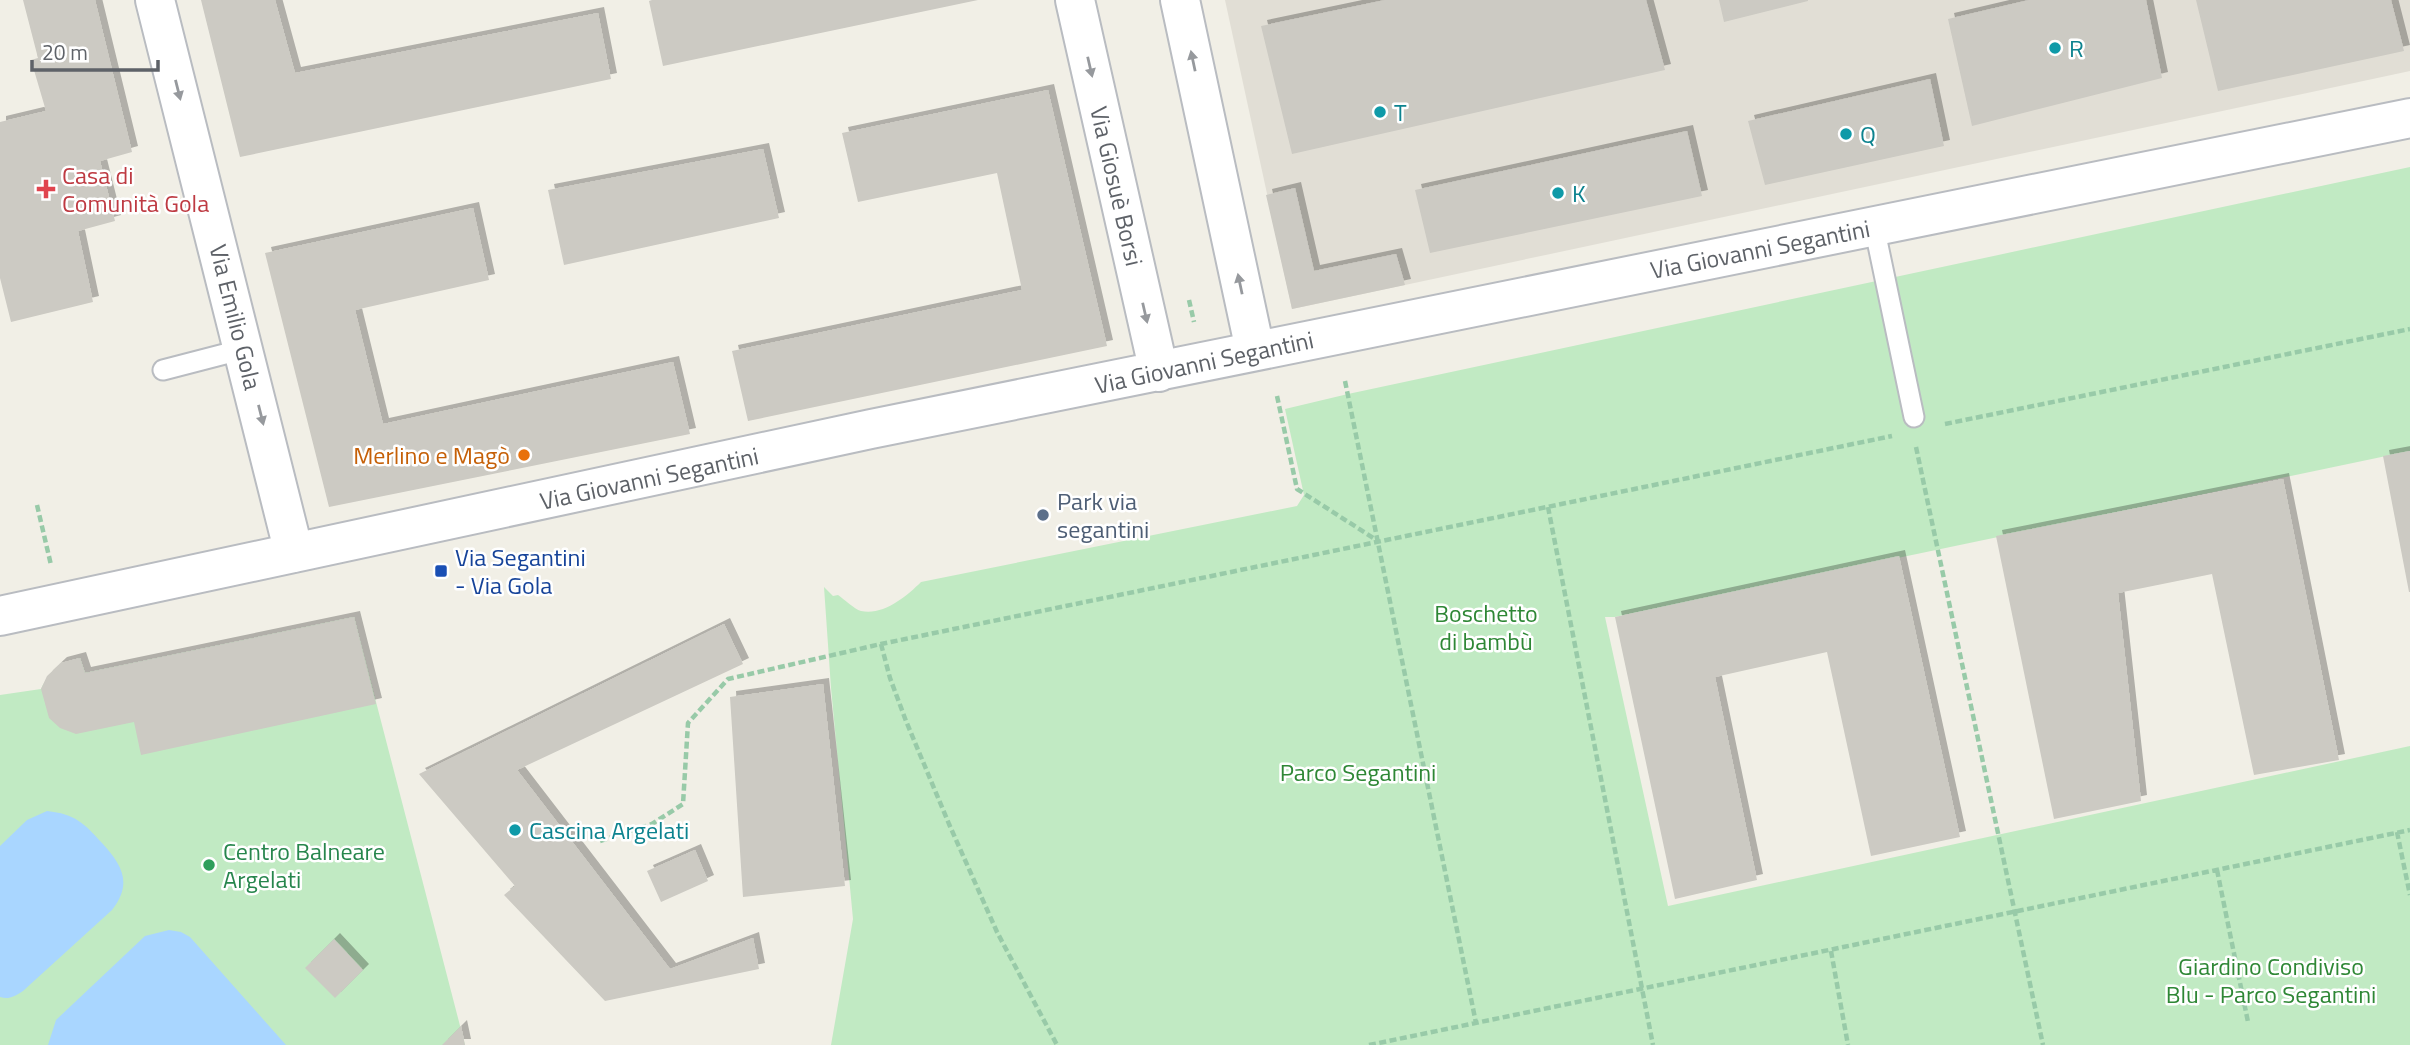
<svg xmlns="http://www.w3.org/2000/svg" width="2410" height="1045" font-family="'Titillium Web',sans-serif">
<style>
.education{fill:#e1ded5}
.green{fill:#c1eac3}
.water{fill:#a9d6ff}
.building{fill:#cccac3;filter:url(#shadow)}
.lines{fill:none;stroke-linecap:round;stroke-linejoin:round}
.service-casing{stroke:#b9bcc1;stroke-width:23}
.minor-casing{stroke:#b9bcc1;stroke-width:42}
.path{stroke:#98caa8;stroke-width:4.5;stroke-dasharray:7 3.5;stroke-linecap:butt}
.service{stroke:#fff;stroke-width:19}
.minor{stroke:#fff;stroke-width:38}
.oneway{fill:#96999d}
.culture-dot{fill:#0f9aa8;stroke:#fff;stroke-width:2.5}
.health-dot{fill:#e0444e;stroke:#fff;stroke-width:2.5}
.food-dot{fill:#e8710a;stroke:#fff;stroke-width:2.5}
.service-dot{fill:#5c6f8a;stroke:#fff;stroke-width:2.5}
.transit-dot{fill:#1a4fb4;stroke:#fff;stroke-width:2.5}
.leisure-dot{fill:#2e9e5b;stroke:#fff;stroke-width:2.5}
.labels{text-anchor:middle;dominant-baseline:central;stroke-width:5;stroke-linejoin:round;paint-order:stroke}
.culture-label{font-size:24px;fill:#0d838f;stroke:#fff;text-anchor:start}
.health-label{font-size:24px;fill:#be3a42;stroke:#fff;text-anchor:start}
.street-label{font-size:24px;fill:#5e6268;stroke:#fff}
.food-label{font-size:24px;fill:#c56008;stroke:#fff;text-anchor:end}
.service-label{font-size:24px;fill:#4e5e75;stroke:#fff;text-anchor:start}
.transit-label{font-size:24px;fill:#164399;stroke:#fff;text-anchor:start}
.park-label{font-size:24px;fill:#2e8735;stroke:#fff}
.leisure-label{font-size:24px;fill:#27864d;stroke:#fff;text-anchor:start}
</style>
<defs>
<filter id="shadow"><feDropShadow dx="6" dy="-6" stdDeviation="0" flood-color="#0004"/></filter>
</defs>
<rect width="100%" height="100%" fill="#f1efe6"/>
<path class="education" d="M1225 0H2410V71L1292 309Z"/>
<path class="green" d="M2410 167V451L1615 617H1605L1668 906 2410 746V1045H831L853 919 831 688 824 587 833 596 838 595C844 599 854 609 861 611 883 616 907 596 921 582L1297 506 1304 495 1285 409 1348 394Z
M354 617 465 1045H0V695L41 689C50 670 61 664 80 658L85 673Z"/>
<path class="water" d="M47 811C75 814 84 823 102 843 122 865 133 883 112 910L23 991C15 996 9 1000 0 997V846L27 820Z
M169 930 181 932 190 937 286 1045H48L56 1020 145 936Z"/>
<path class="building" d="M23 0H95L132 152 100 161 115 221 78 231 93 302 11 322 0 278V122L46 111 31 60 38 58Z
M201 0H275L295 73 598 13 611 79 240 157Z
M978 0 663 66 649 1 652 0Z
M1385 0H1646L1665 70 1292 154 1261 26Z
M1719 0H1808V1L1724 22Z
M2029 0H2146L2162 78 1972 126 1948 19Z
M2196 0H2391L2404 51 2218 91Z
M1930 79 1944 146 1765 185 1748 121Z
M1048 90 1107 346 748 421 732 351 1022 290 997 173 858 202 842 133Z
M1687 131 1702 196 1430 253 1415 190Z
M763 149 779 218 564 265 548 190Z
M1295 188 1314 271 1396 254 1405 285 1292 309 1266 195Z
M473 208 489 280 355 310 383 424 673 362 690 434 329 507 265 253Z
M2410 451V592H2409L2383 456Z
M2283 479 2339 760 2254 775 2212 574 2118 593 2141 801 2054 819 1996 536Z
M1899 556 1960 837 1871 856 1827 652 1715 677 1757 880 1675 899 1615 617Z
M354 617 376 704 141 755 134 722 76 734 60 728 49 718 41 689 47 676 61 663 80 658 85 673Z
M724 624 743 664 517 770 670 969 753 938 759 969 605 1001 504 895 515 886 419 774Z
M823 684 845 886 743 897 730 697Z
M695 850 708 881 661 902 647 871Z
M334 939 363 970 335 998 305 968Z
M461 1026 465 1045H442Z"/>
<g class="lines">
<defs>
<path id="service" d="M1874 226 1914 417
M163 370 244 349"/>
<path id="minor" d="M155 0 294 553
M1075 0 1159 372
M1180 0 1255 350
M0 616 871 429 2410 118"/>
</defs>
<use href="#service" class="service-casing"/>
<use href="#minor" class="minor-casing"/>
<path class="path" d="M1189 300 1194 322
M1345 381 1476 1023
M1277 396 1297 489 1378 541
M1945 424 2410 329
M1916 447 2043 1045
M37 505 51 565
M1548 507 1653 1045
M881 644 890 678 906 721 949 824 997 932 1057 1045
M2397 832 2410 895
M600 841 652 824 683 804 688 723 728 679 881 644 1892 436
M2217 870 2248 1022
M1831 951 1848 1045
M1369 1045 2410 830"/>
<use href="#service" class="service"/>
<use href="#minor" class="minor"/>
</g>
<defs><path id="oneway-solid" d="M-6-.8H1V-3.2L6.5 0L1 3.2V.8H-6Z" transform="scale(1.75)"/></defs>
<g class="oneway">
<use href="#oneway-solid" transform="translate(1193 61) rotate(-102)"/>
<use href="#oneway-solid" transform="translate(1090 67) rotate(77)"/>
<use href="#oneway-solid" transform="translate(178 90) rotate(76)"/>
<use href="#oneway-solid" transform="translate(1240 284) rotate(-102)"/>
<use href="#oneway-solid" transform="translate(1145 313) rotate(77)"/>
<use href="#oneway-solid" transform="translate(261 415) rotate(76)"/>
</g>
<g class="culture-dot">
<circle cx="2055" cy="48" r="7"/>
<circle cx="1380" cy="112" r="7"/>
<circle cx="1846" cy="134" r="7"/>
<circle cx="1558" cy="193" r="7"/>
<circle cx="515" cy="830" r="7"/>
</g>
<path class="health-dot" d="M42.5 178.5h7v7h7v7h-7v7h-7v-7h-7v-7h7z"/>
<circle class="food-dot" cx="524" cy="455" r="7"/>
<circle class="service-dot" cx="1043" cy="515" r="7"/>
<rect class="transit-dot" x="434" y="564" width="14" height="14" rx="3.5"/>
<circle class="leisure-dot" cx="209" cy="865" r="7"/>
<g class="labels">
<g class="culture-label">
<text x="2069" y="48">R</text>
<text x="1394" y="112">T</text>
<text x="1860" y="134">Q</text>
<text x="1572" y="193">K</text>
<text x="529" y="830">Cascina Argelati</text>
</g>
<g class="health-label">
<text x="62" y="175">Casa di<tspan x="62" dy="28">Comunità Gola</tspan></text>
</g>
<g class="street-label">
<text transform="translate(1117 186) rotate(77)">Via Giosuè Borsi</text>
<text transform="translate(1760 249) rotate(-11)">Via Giovanni Segantini</text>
<text transform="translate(236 317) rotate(76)">Via Emilio Gola</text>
<text transform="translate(1204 362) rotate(-12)">Via Giovanni Segantini</text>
<text transform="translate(649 478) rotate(-12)">Via Giovanni Segantini</text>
</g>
<g class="food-label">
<text x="510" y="455">Merlino e Magò</text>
</g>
<g class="service-label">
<text x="1057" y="501">Park via<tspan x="1057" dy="28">segantini</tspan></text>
</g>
<g class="transit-label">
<text x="455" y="557">Via Segantini<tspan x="455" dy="28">- Via Gola</tspan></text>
</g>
<g class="park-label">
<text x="1486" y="613">Boschetto<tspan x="1486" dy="28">di bambù</tspan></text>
<text x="1358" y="772">Parco Segantini</text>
<text x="2271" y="966">Giardino Condiviso<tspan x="2271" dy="28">Blu - Parco Segantini</tspan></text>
</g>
<g class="leisure-label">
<text x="223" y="851">Centro Balneare<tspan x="223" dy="28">Argelati</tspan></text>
</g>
</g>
<path d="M32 60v10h126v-10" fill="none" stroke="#5e6268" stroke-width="3.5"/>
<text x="42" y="60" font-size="21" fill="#5e6268" stroke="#ffffff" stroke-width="5" paint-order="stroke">20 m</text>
</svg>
